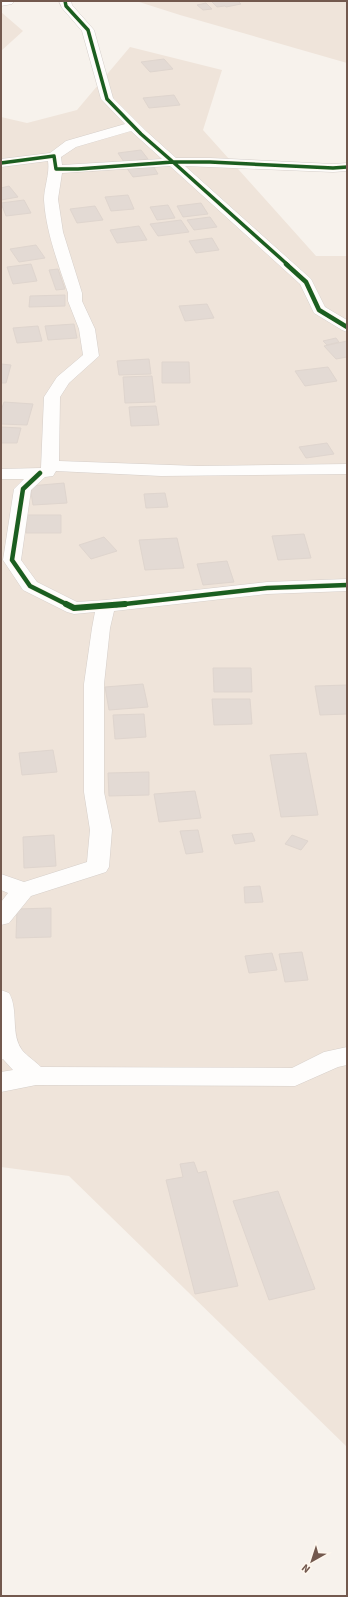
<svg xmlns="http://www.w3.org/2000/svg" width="348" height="1597" font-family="'Source Sans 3',sans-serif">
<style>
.residential{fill:#efe4da}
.building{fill:#e3dad4;stroke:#dfd5ce}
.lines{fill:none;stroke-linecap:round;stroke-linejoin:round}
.minor-casing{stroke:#d6cfca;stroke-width:1}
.secondary-casing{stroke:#d6cec8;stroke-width:1}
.minor{fill:#fefdfc;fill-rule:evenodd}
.secondary{fill:#fefdfc;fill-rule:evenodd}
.cycleway-far2-casing{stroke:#fef7ee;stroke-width:5}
.cycleway-far1-casing{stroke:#fef7ee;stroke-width:6}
.cycleway-casing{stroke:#fef7ee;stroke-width:8}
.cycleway-far2{stroke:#1b5e20;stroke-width:3.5}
.cycleway-far1{stroke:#1b5e20;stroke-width:4.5}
.cycleway{stroke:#1b5e20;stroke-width:6}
</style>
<rect width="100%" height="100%" fill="#f7f2ec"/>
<path class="residential" d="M136 1H347V63L180 15Z
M1 12 23 31 1 51Z
M130 47 222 70 203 130 316 256H347V1447L69 1176 1 1167V117L27 123 77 110Z"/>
<path class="building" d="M211 1H238L241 4 226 7 225 6 217 7Z
M206 3 212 9 203 10 197 5Z
M164 59 173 69 150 72 141 62Z
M174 95 180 105 149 108 143 98Z
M141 150 148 159 124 162 118 153Z
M152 164 158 174 133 177 126 167Z
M9 186 18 197 1 200V188Z
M128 195 134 209 111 211 105 197Z
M24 200 31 213 6 216 1 203Z
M201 203 208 214 183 217 177 206Z
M168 205 175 218 157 220 150 207Z
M95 206 103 220 77 223 70 209Z
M210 217 217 227 194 230 187 220Z
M181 220 189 232 158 236 150 224Z
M139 226 147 240 117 243 110 230Z
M212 238 219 250 196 253 189 241Z
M36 245 45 258 19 262 10 249Z
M31 264 37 281 13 284 7 267Z
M58 269 65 289 56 290 49 270Z
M65 295V306L29 307 30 296Z
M207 304 214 318 185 321 179 306Z
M74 324 77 338 48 340 45 326Z
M38 326 42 341 17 343 13 328Z
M336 338 339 342 327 345 323 341Z
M347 341V357L336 359 324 346Z
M149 359 151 374 119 375 117 361Z
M162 362H189L190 383H162Z
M1 364 11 365 6 383H1Z
M328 367 337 381 305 386 295 371Z
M152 376 155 402 125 403 123 377Z
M4 402 33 404 27 425 1 424V411Z
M156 406 159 425 131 426 129 407Z
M1 427 21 428 17 443H1Z
M327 443 334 454 306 458 299 447Z
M64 483 67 503 33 505 30 486Z
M165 493 168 507 146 508 144 494Z
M27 515H61V533H26Z
M304 534 311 558 278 560 272 536Z
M104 537 117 551 91 559 79 545Z
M177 538 184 568 145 570 139 540Z
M227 561 234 582 203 585 197 564Z
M213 668H251L252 692H214Z
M143 684 148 707 109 710 105 687Z
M347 685V714L320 715 315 686Z
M212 699H250L252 724 214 725Z
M144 714 146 737 115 739 113 715Z
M53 750 57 772 22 775 19 753Z
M306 753 318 815 281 817 270 755Z
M149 772V795L109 796 108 773Z
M195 791 201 818 159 822 154 794Z
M198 830 203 852 186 854 180 831Z
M252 833 255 841 235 844 232 835Z
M54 835 56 866 24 868 23 837Z
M292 835 308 841 301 850 285 844Z
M260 886 263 902 245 903 244 887Z
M51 908V937L16 938 17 909Z
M302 952 308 980 285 982 279 954Z
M272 953 277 970 249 973 245 956Z
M194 1162 198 1173 206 1171 238 1286 195 1294 166 1180 183 1177 180 1164Z
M278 1191 315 1289 269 1300 233 1201Z"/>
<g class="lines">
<defs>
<path id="minor" d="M59 1H71L72 5 94 30 113 98 146 131 176 158H210L333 164 347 163V171L333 172 185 166 311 279 325 307 347 320V332L342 330 314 313 300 284 170 166 62 173 58 199 63 232 82 293V301L95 329 99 356 69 383 60 397 59 461 198 466 347 464V474L161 476 56 471 53 476 45 477 31 490 21 560 37 582 77 602 106 600 267 582 347 579V591L267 594 114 611 110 628 104 684V792L112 830 109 867 106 872 31 896 9 923 1 925V902L8 893 1 890V874L24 882 87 862 90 830 84 792V684L92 628 95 612 74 614 67 612 23 590 3 560 14 489 24 479H1V469L41 468 44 397 57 377 83 355 79 329 68 301V293C58 263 46 232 44 200 44 187 50 174 48 161L1 167V159L50 153 66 141 125 124 101 99 82 31 62 8ZM131 131 162 159 62 165 61 157 76 147Z
M1 990 9 993C19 1010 10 1034 22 1050 27 1056 35 1061 41 1067L292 1068 324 1052 347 1047V1065L338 1067 295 1086 36 1085 1 1092V1072L13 1070 3 1059 1 1060Z"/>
<path id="secondary" d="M1 1H14L12 4 1 6Z"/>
</defs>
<use href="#minor" class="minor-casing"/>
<use href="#secondary" class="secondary-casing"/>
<use href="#minor" class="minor"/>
<use href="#secondary" class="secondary"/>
<defs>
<path id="cycleway-far2" d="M1 163 54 156 56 169H78L173 162 141 134 107 99 88 30 66 6 65 1
M288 265 173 162H210L333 168 347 167"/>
<path id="cycleway-far1" d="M286 264 306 282 319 310 347 327
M40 473 23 489 12 560 30 586 68 605
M116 605 267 588 347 585"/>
<path id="cycleway" d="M66 604 74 608 125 604"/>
</defs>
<use href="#cycleway-far2" class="cycleway-far2-casing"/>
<use href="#cycleway-far1" class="cycleway-far1-casing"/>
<use href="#cycleway" class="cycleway-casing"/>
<use href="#cycleway-far2" class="cycleway-far2"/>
<use href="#cycleway-far1" class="cycleway-far1"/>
<use href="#cycleway" class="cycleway"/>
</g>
<rect width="348" height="1597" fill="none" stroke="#73594e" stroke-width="4"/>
<g transform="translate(312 1561) rotate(219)" stroke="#fef7ee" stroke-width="3" paint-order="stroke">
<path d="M0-3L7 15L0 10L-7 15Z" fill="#73594e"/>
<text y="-6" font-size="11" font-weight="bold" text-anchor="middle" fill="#73594e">N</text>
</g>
</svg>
